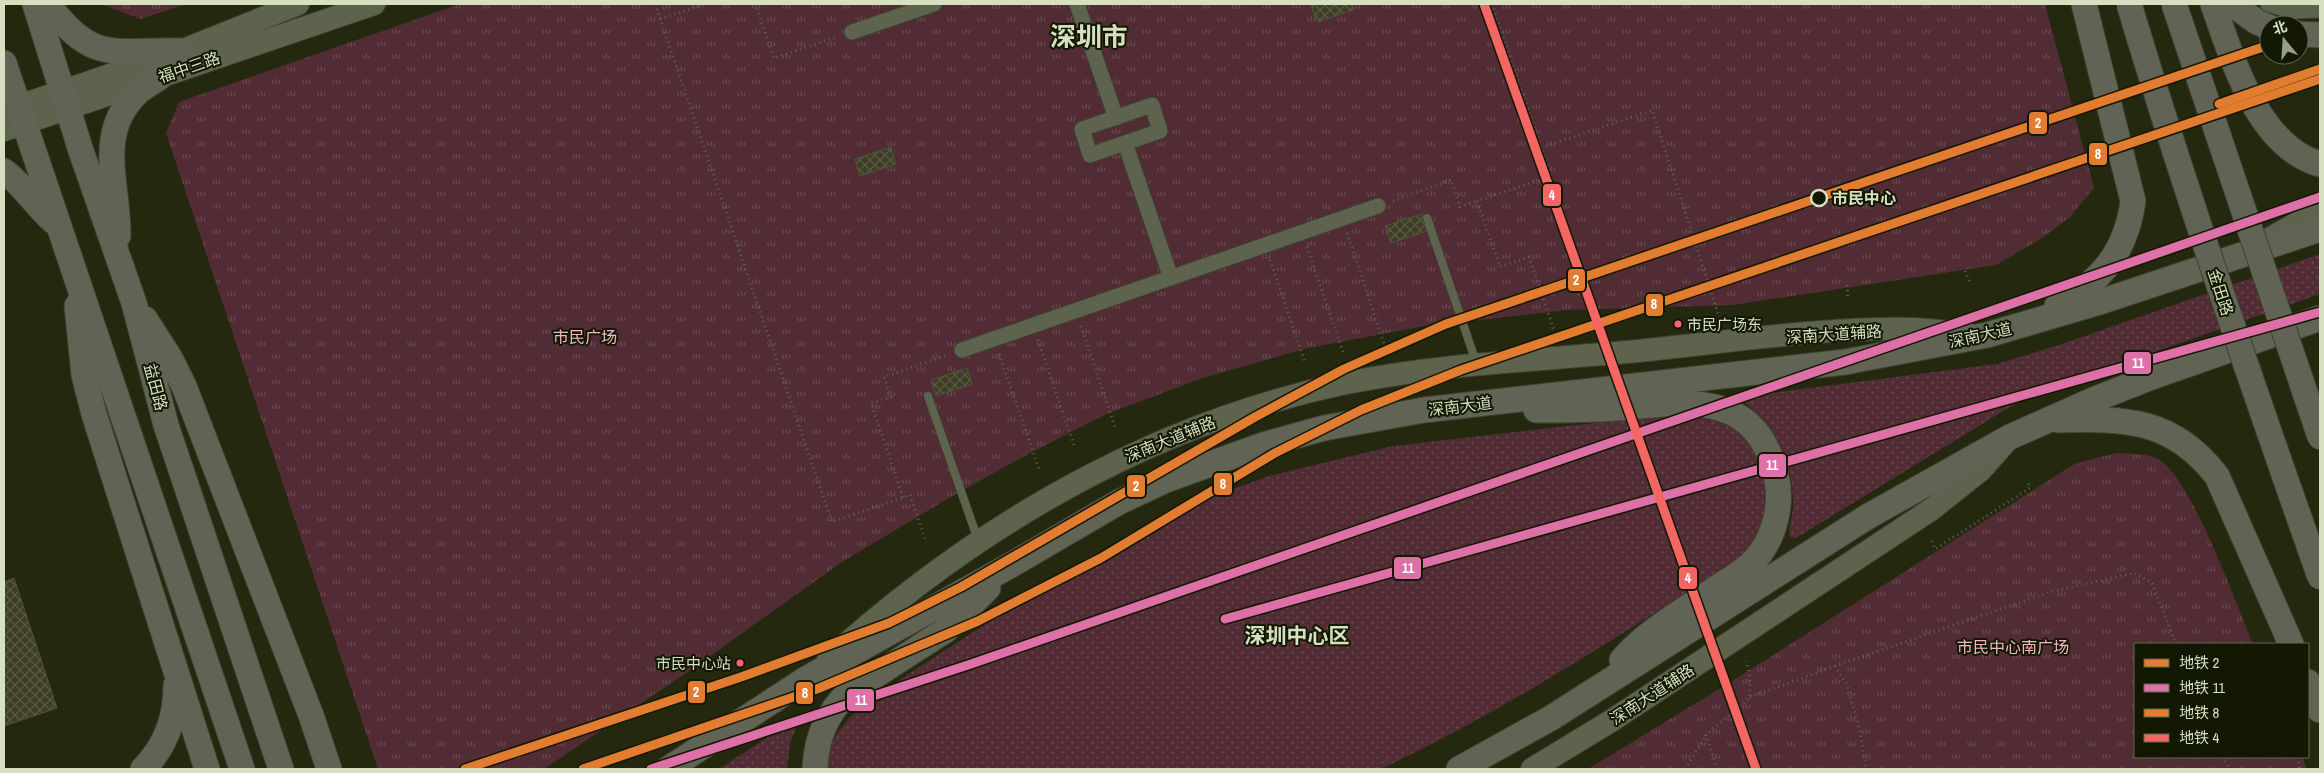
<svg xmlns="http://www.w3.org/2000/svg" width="2324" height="773" font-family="'Archivo Narrow','Noto Sans SC',sans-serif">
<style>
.grass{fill:url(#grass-dots)}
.park{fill:url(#park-tufts)}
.building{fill:url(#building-cross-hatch);stroke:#51523a}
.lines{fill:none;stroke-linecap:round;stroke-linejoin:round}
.lane-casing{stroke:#3d422f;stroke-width:9}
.street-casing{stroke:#3d422f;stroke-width:17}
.secondary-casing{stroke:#3d422f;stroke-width:24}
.primary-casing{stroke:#3d422f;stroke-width:27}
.path{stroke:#5e634f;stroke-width:3;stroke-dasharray:1 4;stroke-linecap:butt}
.lane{stroke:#5e634d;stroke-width:8}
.street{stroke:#5e634d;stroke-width:15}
.secondary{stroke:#5e634d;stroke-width:22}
.primary{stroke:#616455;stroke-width:25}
.primary-bridge-casing{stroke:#3d422f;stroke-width:27;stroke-linecap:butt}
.primary-bridge{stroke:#616455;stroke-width:25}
.metro-1-casing{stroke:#131802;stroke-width:12}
.metro-2-casing{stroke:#131802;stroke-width:12}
.metro-3-casing{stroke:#131802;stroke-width:12}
.metro-4-casing{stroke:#131802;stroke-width:12}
.metro-1{stroke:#e27c30;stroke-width:9}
.metro-2{stroke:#dc70a7;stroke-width:9}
.metro-3{stroke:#e27c30;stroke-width:9}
.metro-4{stroke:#f46663;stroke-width:9}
.stop-dot{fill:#131802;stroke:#d6dfc0;stroke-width:2.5}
.bus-dot{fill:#f8607d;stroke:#131802;stroke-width:2}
.labels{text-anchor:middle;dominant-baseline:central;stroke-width:4;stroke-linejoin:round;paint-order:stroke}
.bus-label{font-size:15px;fill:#d6dfc0;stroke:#131802;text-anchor:start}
.street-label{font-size:16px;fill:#d6dfc0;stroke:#131802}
.stop-label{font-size:16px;font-weight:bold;fill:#d6dfc0;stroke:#131802;text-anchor:start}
.park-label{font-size:16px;fill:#f5b4c7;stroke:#131802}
.district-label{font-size:21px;font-weight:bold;fill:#d6dfc0;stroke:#131802}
.town-label{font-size:26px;font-weight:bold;fill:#d6dfc0;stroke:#131802}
.line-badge{stroke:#131802;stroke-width:2}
.badge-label{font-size:14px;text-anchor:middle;font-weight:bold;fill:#fff}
</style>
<defs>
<pattern id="grass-dots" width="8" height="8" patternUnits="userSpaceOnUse" patternTransform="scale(1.25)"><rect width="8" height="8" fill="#512c34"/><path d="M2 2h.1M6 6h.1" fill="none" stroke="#694a50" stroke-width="1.8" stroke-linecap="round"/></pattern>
<pattern id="park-tufts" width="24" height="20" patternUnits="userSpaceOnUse" patternTransform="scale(1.25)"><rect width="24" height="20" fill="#512c34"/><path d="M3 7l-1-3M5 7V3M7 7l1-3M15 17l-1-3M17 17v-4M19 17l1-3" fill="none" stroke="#694a50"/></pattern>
<pattern id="building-cross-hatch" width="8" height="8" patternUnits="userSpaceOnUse" patternTransform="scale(1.25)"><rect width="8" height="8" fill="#3e3e25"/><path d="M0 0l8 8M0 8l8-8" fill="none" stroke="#595943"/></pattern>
</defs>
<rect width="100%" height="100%" fill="#23280e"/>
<path class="grass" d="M2320 254V294L2066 383 2013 405 1796 538 1790 537C1787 529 1793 516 1793 507 1794 464 1777 431 1745 403L1747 396 1997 364 2059 345Z
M1672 414C1686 415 1708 413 1721 419 1766 441 1782 507 1751 547 1747 552 1742 556 1737 560 1621 635 1506 710 1381 769H827C826 742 844 724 861 705L1086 559 1211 497 1269 476 1393 446Z
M788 724 796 728 790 744 787 769H719Z"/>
<path class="park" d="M101 4H186L141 19Z
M460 4H2045L2094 188 2069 218 2039 240 1996 265 1733 305 1568 310 1424 326 1304 349 1200 379 1104 415 1019 459 949 498 842 562 689 671 544 769H378L166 133 179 102Z
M2117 453C2129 454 2148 453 2158 459 2191 477 2237 606 2253 644H2135V757H2302L2307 769H1588L1729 683 2076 463Z"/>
<path class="building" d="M1317 4H1351L1353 10 1317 22 1311 6Z
M891 147 896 164 860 176 855 159Z
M1422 214 1427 231 1391 243 1385 226Z
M967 368 972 384 936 396 931 380Z
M14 578 57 708 4 726V582Z"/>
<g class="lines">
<defs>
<path id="lane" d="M1427 218 1476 362
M928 396 978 540"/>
<path id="street" d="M1077 4 1116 118
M2268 4 2292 11 2320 10
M852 32 934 4
M1152 105 1160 131 1090 155 1082 129Z
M1125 143 1171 278
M962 350 1378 206"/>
<path id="secondary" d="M4 111 181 51 298 4
M4 130 374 4
M2269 239 2320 210
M828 660C975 527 1150 424 1346 383 1441 364 1541 360 1638 351 1729 342 1822 327 1913 329 1932 330 1950 332 1968 334
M1532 769 1611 721 1932 509 1981 470 2004 444"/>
<path id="primary" d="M35 4 81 151 134 303 166 425 281 769
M48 4C93 65 114 49 181 51
M2213 4C2232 58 2258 147 2320 164
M2232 4 2257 22 2269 27
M2299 34 2320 35
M4 63 242 769
M4 171C23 185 36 206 54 222
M118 236C119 185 94 133 138 92 144 87 153 82 160 77
M77 306 84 375 94 414 207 769
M2057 306C2101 281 2126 253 2133 201L2084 4
M145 319 170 358 184 386 312 718 329 769
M1536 410C1564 410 1591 410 1619 408 1687 402 1755 389 1776 475 1783 504 1775 537 1755 560 1744 572 1728 580 1715 589 1683 611 1648 630 1622 660
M2058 420C2126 418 2173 419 2217 476L2291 644
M2308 682 2320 710
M143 769C166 746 176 718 176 685
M668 769 806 679 1011 565 1119 502 1166 480 1263 445 1324 428 1424 410 1845 362 1987 335 2103 301 2320 229
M815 769C816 738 826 714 848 693L946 630 988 588
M1459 769 1551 718 1867 517 2010 437 2093 400 2149 378 2320 318"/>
</defs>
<use href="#lane" class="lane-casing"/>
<use href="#street" class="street-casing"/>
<use href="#secondary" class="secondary-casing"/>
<use href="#primary" class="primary-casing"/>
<path class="path" d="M655 4 832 522 910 495 925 539
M755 4 774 58 837 37
M1492 4 1551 176 1477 201 1500 267 1529 257 1554 330
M660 19 706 4
M1541 148 1652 110 1718 313
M1393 201 1451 180 1460 207 1477 201
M1347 233 1385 347
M1307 247 1344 355
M1270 260 1305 362
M1965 271 1971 285
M1847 285 1848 299
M1081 326 1115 427
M1038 340 1075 448
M999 354 1039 469
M903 497 871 403 891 397 884 377 947 355
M1932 541 1935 549 2030 488 2028 481
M1835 666 1847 685 1860 731 1866 769
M1750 697 1835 666 2050 592 2134 573 2152 583 2176 644
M2222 757 2230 769
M2298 757 2299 769
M1685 769 1706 736
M1717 769 1706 735 1750 697V676L1746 661"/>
<use href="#lane" class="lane"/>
<use href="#street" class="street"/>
<use href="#secondary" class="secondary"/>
<use href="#primary" class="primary"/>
<defs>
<path id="primary-bridge" d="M2129 4C2187 197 2253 387 2320 577
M2174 4 2320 437"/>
</defs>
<use href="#primary-bridge" class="primary-bridge-casing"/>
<use href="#primary-bridge" class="primary-bridge"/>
<defs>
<path id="metro-1" d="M2219 104 2320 69
M465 769 741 677 889 623 961 587 1255 417 1344 369 1446 324 2269 45"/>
<path id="metro-2" d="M1225 619 2320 312
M651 769 971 664 2320 197"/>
<path id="metro-3" d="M583 769 817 689 978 621 1101 558 1275 453 1361 410 1461 370 2320 79"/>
<path id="metro-4" d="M1484 4 1756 769"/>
</defs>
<use href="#metro-1" class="metro-1-casing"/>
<use href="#metro-2" class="metro-2-casing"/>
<use href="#metro-3" class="metro-3-casing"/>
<use href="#metro-4" class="metro-4-casing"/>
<use href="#metro-1" class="metro-1"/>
<use href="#metro-2" class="metro-2"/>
<use href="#metro-3" class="metro-3"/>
<use href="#metro-4" class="metro-4"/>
</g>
<circle class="stop-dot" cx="1819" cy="198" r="8"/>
<g class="bus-dot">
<circle cx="1678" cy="324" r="4.5"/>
<circle cx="740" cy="663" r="4.5"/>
</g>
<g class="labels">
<g class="bus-label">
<text x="1687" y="324">市民广场东</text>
<text x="731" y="663" text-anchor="end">市民中心站</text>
</g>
<g class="street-label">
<text transform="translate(189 67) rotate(-19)">福中三路</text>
<text transform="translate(2221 292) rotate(72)">金田路</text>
<text transform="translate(1834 334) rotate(-4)">深南大道辅路</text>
<text transform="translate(1980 335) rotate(-13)">深南大道</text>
<text transform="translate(156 387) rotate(75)">益田路</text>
<text transform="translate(1460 406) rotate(-7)">深南大道</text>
<text transform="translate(1170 439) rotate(-22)">深南大道辅路</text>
<text transform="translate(1652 694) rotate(-33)">深南大道辅路</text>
</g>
<g class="stop-label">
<text x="1832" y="198">市民中心</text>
</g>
<g class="park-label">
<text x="585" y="337">市民广场</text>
<text x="2013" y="647">市民中心南广场</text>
</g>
<g class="district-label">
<text x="1297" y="635">深圳中心区</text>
</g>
<g class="town-label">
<text x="1089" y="36">深圳市</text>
</g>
</g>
<g class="line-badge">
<rect x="2028" y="111" width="20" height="24" rx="5" fill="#e27c30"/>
<rect x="2088" y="142" width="20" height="24" rx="5" fill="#e27c30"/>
<rect x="1542" y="183" width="20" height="24" rx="5" fill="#f46663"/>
<rect x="1567" y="268" width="19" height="24" rx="5" fill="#e27c30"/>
<rect x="1645" y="293" width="19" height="24" rx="5" fill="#e27c30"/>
<rect x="2123" y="351" width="29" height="24" rx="5" fill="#dc70a7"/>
<rect x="1758" y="453" width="29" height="25" rx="5" fill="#dc70a7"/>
<rect x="1213" y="472" width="20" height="24" rx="5" fill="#e27c30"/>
<rect x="1126" y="474" width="20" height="24" rx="5" fill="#e27c30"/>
<rect x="1393" y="556" width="29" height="24" rx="5" fill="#dc70a7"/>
<rect x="1678" y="566" width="20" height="24" rx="5" fill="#f46663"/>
<rect x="687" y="680" width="19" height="24" rx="5" fill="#e27c30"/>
<rect x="795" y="681" width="19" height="24" rx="5" fill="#e27c30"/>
<rect x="846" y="688" width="29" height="24" rx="5" fill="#dc70a7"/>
</g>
<g class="badge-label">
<text x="2038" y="128">2</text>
<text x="2098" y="159">8</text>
<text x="1552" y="200">4</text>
<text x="1576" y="285">2</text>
<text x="1654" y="309">8</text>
<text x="2138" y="368">11</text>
<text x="1772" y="470">11</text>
<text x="1223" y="489">8</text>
<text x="1136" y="491">2</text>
<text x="1408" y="573">11</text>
<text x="1688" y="583">4</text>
<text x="696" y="697">2</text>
<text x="805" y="698">8</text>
<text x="861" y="705">11</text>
</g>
<rect width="2324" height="773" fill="none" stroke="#d6dfc0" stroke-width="10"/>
<rect x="2134" y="643" width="175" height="115" fill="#131802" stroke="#61684e"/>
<rect x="2144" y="659" width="25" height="8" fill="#e27c30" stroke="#61684e"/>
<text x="2179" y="668" font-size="15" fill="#d6dfc0">地铁 2</text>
<rect x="2144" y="684" width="25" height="8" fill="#dc70a7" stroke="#61684e"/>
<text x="2179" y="693" font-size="15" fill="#d6dfc0">地铁 11</text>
<rect x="2144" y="709" width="25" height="8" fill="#e27c30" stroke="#61684e"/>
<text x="2179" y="718" font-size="15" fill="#d6dfc0">地铁 8</text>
<rect x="2144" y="734" width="25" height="8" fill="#f46663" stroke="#61684e"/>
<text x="2179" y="743" font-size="15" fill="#d6dfc0">地铁 4</text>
<g transform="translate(2284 40) rotate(342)"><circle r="24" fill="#131802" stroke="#61684e"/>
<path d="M0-4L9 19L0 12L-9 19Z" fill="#979f82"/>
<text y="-8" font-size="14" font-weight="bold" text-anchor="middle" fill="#d6dfc0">北</text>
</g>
</svg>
